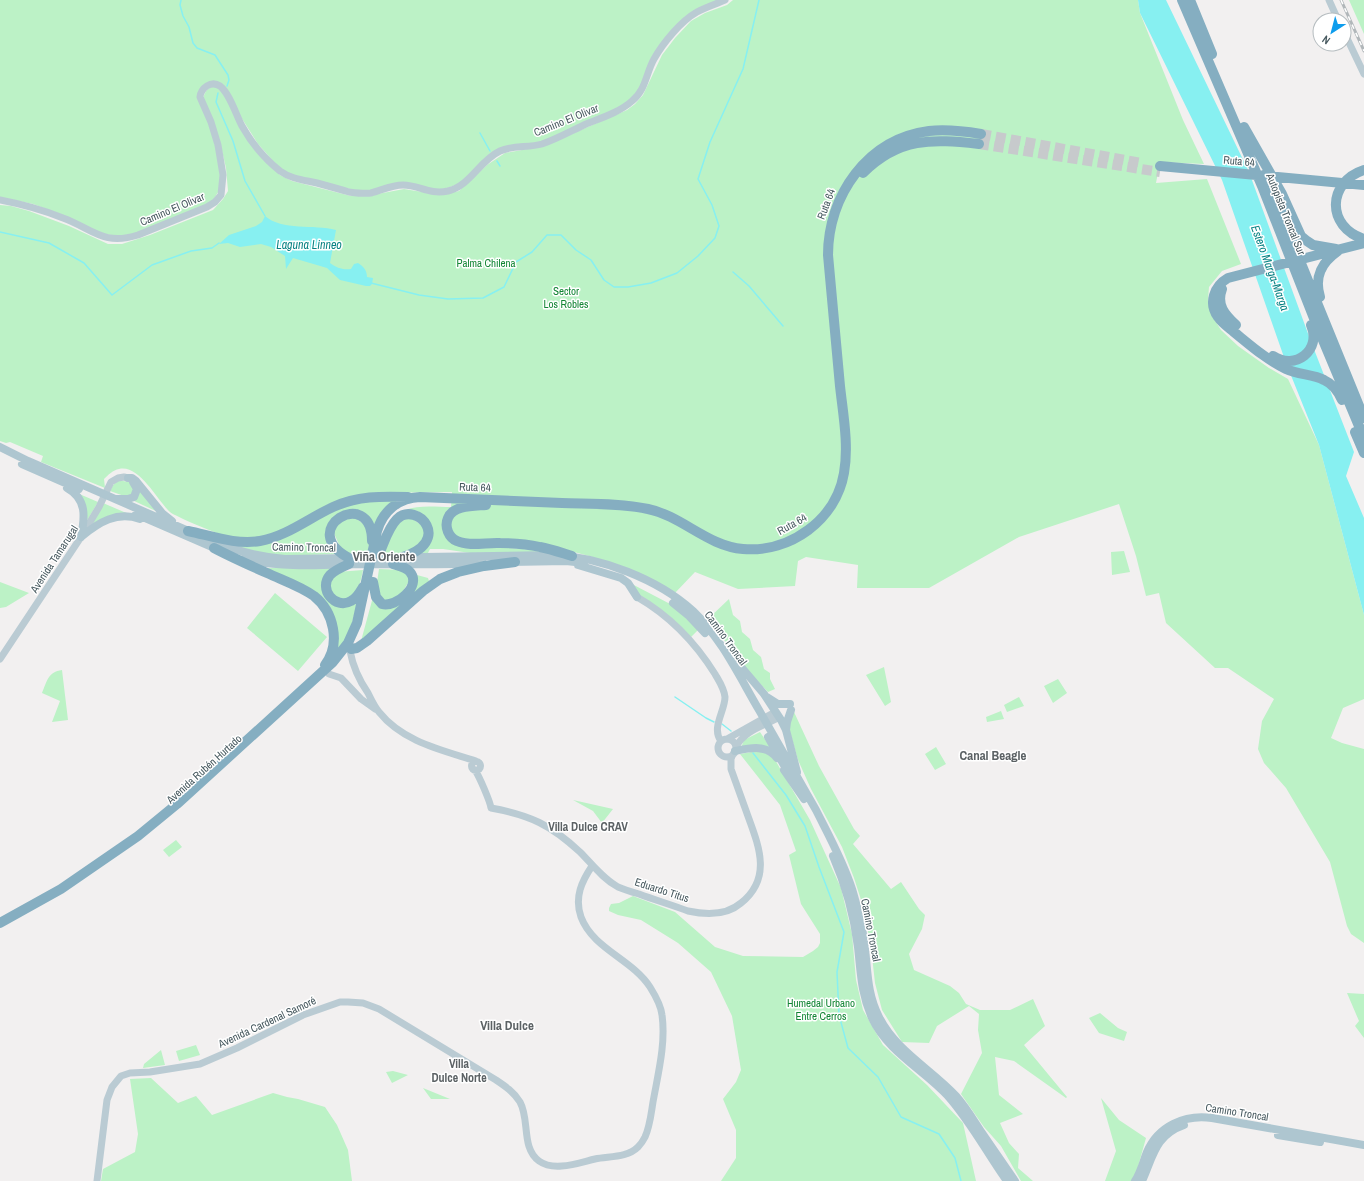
<svg xmlns="http://www.w3.org/2000/svg" width="1364" height="1181" font-family="'Archivo Narrow',sans-serif">
<style>
.green{fill:#bcf2c6}
.water{fill:#87f0f1}
.lines{fill:none;stroke-linecap:round;stroke-linejoin:round}
.stream{stroke:#87f0f1;stroke-width:1.5}
.highway-tunnel{stroke:#c7cacc;stroke-width:10;stroke-dasharray:10 5;stroke-linecap:butt}
.secondary{stroke:#bacbd3;stroke-width:7}
.primary{stroke:#aec6d0;stroke-width:8}
.highway{stroke:#85aec1;stroke-width:10}
.rail-casing{stroke:#b1b7ba;stroke-width:3}
.rail{stroke:#fff;stroke-width:1.5;stroke-dasharray:4.5;stroke-linecap:butt}
.labels{text-anchor:middle;dominant-baseline:central;stroke-width:3;stroke-linejoin:round;paint-order:stroke}
.street-label{font-size:11px;fill:#46585e;stroke:#fff}
.park-label{font-size:11px;fill:#128534;stroke:#fff}
.water-label{font-size:12px;font-style:italic;fill:#088283;stroke:#fff}
.neighbourhood-label{font-size:12px;font-weight:bold;fill:#5c6265;stroke:#fff}
.quarter-label{font-size:13px;font-weight:bold;fill:#5c6265;stroke:#fff}
</style>
<rect width="100%" height="100%" fill="#f2f0f0"/>
<path class="green" d="M0 0H722L700 9 670 36 640 90 629 103 549 140 502 149 463 182 445 189 437 190 418 186 363 192 295 176 284 171 274 162 258 144 239 114 213 82 200 93 209 121 222 174 220 189 212 202 135 234 123 236 101 234 63 215 33 204 0 197Z
M733 0H1138L1140 13 1183 120 1204 164 1160 162 1156 183 1207 179 1241 264 1222 271 1209 287 1208 300 1212 316 1221 330 1238 346 1269 368 1288 379 1319 445 1364 615V699L1343 708 1331 738 1342 743 1364 749V943L1351 934 1347 926 1330 862 1286 788 1264 763 1258 749 1262 721 1274 699 1228 668H1215L1166 623 1159 593 1146 596 1136 556 1119 504 1019 537 929 588H857L858 565 806 557 798 561 795 586 738 589 695 572 675 593 655 582 593 557 547 545 460 541C447 535 451 521 451 510 440 520 441 538 457 544 468 548 482 547 494 547 510 548 526 549 543 551L542 552 470 553 443 549H430L428 553 419 554C447 538 423 497 400 514 395 517 392 523 388 528 398 501 429 507 451 507L452 492 370 493C359 495 348 497 338 501 303 514 268 548 228 537 220 535 174 516 170 512 157 500 139 464 119 469 113 470 108 475 104 479L105 488 41 462 43 456 10 442 6 443 0 441V205L11 206 29 211 69 226 108 244H122L150 235 213 210 223 199 228 191 226 168 219 138 203 99C205 90 208 88 216 85L222 90 243 132 255 148 280 175 292 181 351 196H367L404 189 441 195 459 191 487 165 505 153 544 146 627 110 635 104 643 95 662 55 675 38 691 21 705 13 727 5Z
M1349 0H1364V34Z
M118 481H123L129 482 135 491 127 497 110 491 113 485Z
M139 489 158 512 132 500Z
M77 493 98 502 85 524Z
M399 498 374 531 359 513 330 522 339 554 276 556 235 547 256 544 349 504Z
M103 503 131 515 90 526Z
M354 517 365 525 370 538 368 553H349L341 549 332 529 336 522Z
M410 517 424 527V540L405 554H381L394 525Z
M1124 551 1130 572 1112 575 1111 552Z
M262 568H332L327 598 358 600 351 627 344 642 329 662 332 612Z
M379 569 403 570 411 578 400 596 383 602 376 589Z
M363 570C360 586 358 592 344 601L332 595 330 581 337 572Z
M417 575 428 578 429 581 361 641 373 597 392 607Z
M0 582 29 593 6 607 0 608Z
M630 583 674 606 698 630 691 637 639 596Z
M275 593 327 637 298 671 247 628Z
M729 599 733 615 740 621 742 632 750 639 753 650 761 657 764 669 770 673V679L775 689 768 692 742 665 736 655 709 621V618Z
M884 667 891 702 885 706 866 675Z
M62 670 68 720 52 722 60 701 42 693C47 681 48 672 62 670Z
M1058 679 1067 693 1053 703 1044 686Z
M1019 697 1024 706 1007 712 1004 705Z
M1001 711 1004 719 987 722 986 717Z
M794 712 819 766 854 829 860 836 853 844 891 889 901 882 919 909 925 915 922 929 909 954 914 970 950 986 959 993 966 1004 980 1010H1010L1033 999 1045 1026 1024 1045 1067 1097 1066 1098 1014 1061 995 1057 999 1095 1023 1114 1000 1123 1009 1143 1019 1154 1018 1168 1033 1181H1021L1001 1146 984 1127 961 1094 982 1053 978 1030 979 1014 969 1006 937 1026 929 1043 902 1042 882 1010 875 983 871 947 863 906 854 878 842 847 811 789 798 760 788 725Z
M760 732 772 750 741 748 744 740Z
M936 747 946 764 935 770 925 754Z
M757 751 767 753 774 758 810 820 841 888 852 934 856 980 863 1010 883 1045 927 1085 963 1123 976 1181H721L736 1158V1130L723 1099 736 1082 741 1070 732 1016 711 972 678 943 641 920 618 915 609 911V908L611 904 619 903 633 896 675 912 715 947 743 956 803 957 813 951 818 947 820 943V934L801 904 789 855 796 851 780 805 740 754Z
M573 800 613 809 602 823 593 811Z
M176 840 182 847 169 857 163 850Z
M1347 993 1364 994V1038L1355 1026 1359 1021Z
M1100 1013 1118 1028 1127 1032 1124 1041 1099 1033 1089 1018Z
M196 1045 200 1055 179 1061 176 1051Z
M161 1050 165 1065 143 1068 144 1064Z
M393 1071 408 1075 392 1083 386 1072Z
M151 1078 178 1103 196 1096 212 1115 273 1093 287 1097 298 1099 325 1107 337 1125 348 1150 352 1181H101L103 1169 135 1152 138 1134 130 1079Z
M423 1088 450 1099H431Z
M1101 1098 1119 1120 1146 1138 1136 1174 1131 1181H1105L1116 1151Z"/>
<path class="water" d="M1138 0H1166L1249 172 1310 339 1354 452 1346 476 1364 518V615L1319 445 1286 363 1222 180 1140 13Z
M265 216C282 231 314 224 336 230L330 263C337 268 342 270 351 269L354 264 358 263C363 266 367 270 367 277L373 278 372 284 370 286H366L340 280 327 268 293 258 286 269 285 256 271 247 261 244 240 247 228 243 219 244 229 235 256 226 262 222Z"/>
<g class="lines">
<path class="stream" d="M181 0 180 5 183 16 189 27 193 43 197 48 215 55 228 75 229 80 227 86
M218 93 216 102 233 141 245 181 265 216
M480 133 490 151
M497 161 500 166
M0 232 49 243 84 263 112 295 152 265 191 251 212 248 219 243
M733 272 749 286 783 326
M371 283 419 295 448 299 483 298 504 287 516 262 532 252 547 235H561L576 250 591 260 604 280 614 287H628L651 283 677 273 698 256 715 238 719 226 712 205 698 179 710 142 743 69 759 0
M675 697 706 718 714 722
M722 724 731 731
M753 753 786 795 805 826 819 867 844 932 837 972 839 1015 848 1048 878 1077 901 1117 939 1134 955 1158 961 1181"/>
<path class="highway-tunnel" d="M981 134 1142 163
M979 144 1160 172"/>
<path class="secondary" d="M1329 0 1338 20
M1344 32 1364 74
M0 200C21 204 43 210 63 218 93 229 103 246 138 235L207 207 215 202 221 195 223 175 218 145 211 122 200 97C201 88 211 80 220 86 230 94 236 115 242 126 251 142 265 159 280 171 291 179 304 180 317 183 328 186 339 189 349 192 357 193 364 194 371 193 382 190 392 185 403 185 419 185 429 195 448 191 471 185 479 161 500 151 513 145 528 148 542 144 557 139 571 131 586 124 601 118 620 112 632 101 646 90 646 73 654 59 663 43 681 21 697 12 706 7 716 4 725 0
M637 597C670 616 695 642 715 674 719 681 724 688 725 697 725 711 711 728 721 741
M350 651C353 667 359 680 368 693 371 699 374 706 379 712 403 742 442 750 476 761
M0 659 81 537 99 507 111 482 118 478 124 477 128 478
M329 674 341 678 361 699 375 709
M727 739 775 712
M718 748a9 9 0 1 1 18 0a9 9 0 1 1-18 0Z
M736 747C744 731 763 726 778 718
M471.5 766a4.5 4.5 0 1 1 9 0a4.5 4.5 0 1 1-9 0Z
M475 770C479 776 490 801 491 808 530 815 551 825 580 852 592 864 603 879 618 887 625 890 632 892 639 894 655 900 672 905 688 911 706 915 726 916 741 903 771 879 760 849 749 819 743 802 737 786 731 769V759L733 754
M97 1181 107 1100 112 1087 121 1076 130 1073 150 1072 200 1064 237 1048 303 1015 340 1002H348L363 1003 379 1009 496 1080C505 1086 514 1092 520 1102 530 1120 521 1148 539 1161 554 1172 578 1163 595 1159 609 1156 627 1158 638 1147 641 1144 643 1141 645 1137 650 1126 651 1114 653 1102 658 1074 666 1043 662 1015 661 1006 655 995 650 987 632 959 593 949 581 917 574 897 582 881 592 866"/>
<path class="primary" d="M0 447 28 461 193 533
M22 464 79 489
M128 478H132L136 481 162 513 172 521
M67 488C87 499 85 517 81 537
M117 499H128L134 497 137 489 133 482
M136 514 219 550
M81 537C99 522 117 511 140 519
M206 538C232 550 257 557 285 559L554 555C600 557 658 579 693 611 722 639 739 676 759 710 778 743 797 777 816 810 829 836 843 861 852 889 857 906 862 924 864 941 868 968 866 992 879 1017 896 1051 931 1069 956 1096 966 1107 974 1121 982 1133 993 1149 1004 1165 1015 1181
M243 559C282 568 321 565 361 564 402 564 442 565 483 563
M510 562 566 561 584 563
M578 565 621 578 628 583 637 597
M673 603 689 616 705 633
M736 661 764 694 781 720 786 730 797 772
M767 697 778 704H790
M786 730 787 722 791 710
M768 737 789 774
M735 751C750 748 766 744 777 758
M784 770 804 799
M833 856C846 886 854 915 858 947 861 973 861 993 872 1018 888 1052 923 1069 948 1096 971 1122 987 1153 1007 1181
M1278 1135 1320 1142
M1135 1181C1141 1172 1143 1162 1147 1152 1158 1126 1185 1114 1212 1118L1364 1145
M1142 1181C1153 1157 1155 1135 1184 1125"/>
<path class="highway" d="M1182 0 1262 186 1315 321 1364 438
M1190 0 1212 54
M1244 127 1282 194 1301 236 1307 241 1313 245 1336 249
M1160 166 1364 185
M1364 170C1327 182 1326 227 1364 239
M863 173C899 137 932 139 979 144
M1265 175 1364 418
M1222 289C1216 305 1225 315 1236 325
M1320 297C1314 277 1321 263 1338 251
M1273 356C1295 371 1322 350 1311 325
M1342 400C1338 391 1333 384 1324 380 1313 374 1298 375 1286 369 1267 360 1250 345 1234 332 1228 327 1222 323 1218 317 1208 303 1214 286 1228 278L1364 243
M1355 432 1364 453
M486 505C475 506 453 505 448 518 444 527 449 538 457 541 470 547 487 542 500 543 513 543 527 544 540 547 551 549 562 553 572 556
M188 531C212 536 236 545 260 541 287 536 309 518 333 507 357 496 381 496 408 497
M214 548C231 557 249 565 267 573 282 580 300 586 314 596 334 612 341 644 325 665
M379 554C384 543 388 528 397 519 417 500 455 542 400 558
M351 559C293 530 372 484 372 541
M349 564C342 567 335 570 330 575 318 589 335 610 351 601 357 598 360 592 363 587
M373 582 376 597 382 604C396 608 422 586 410 572 406 567 399 566 393 564
M351 649 357 648 367 641 423 591 440 579 458 572 484 566 515 562
M0 923 61 889 138 836 177 804 333 662 348 643 357 623 377 531C383 511 398 498 420 497 467 499 514 501 562 503 590 504 620 503 648 509 682 516 707 546 743 549 790 553 836 520 844 473 849 445 843 414 840 386 836 343 832 299 828 255 828 196 867 139 929 131 947 129 963 131 981 134"/>
<defs>
<path id="rail" d="M1341 0 1364 51"/>
</defs>
<use href="#rail" class="rail-casing"/>
<use href="#rail" class="rail"/>
</g>
<g class="labels">
<g class="street-label">
<text transform="translate(566 120) rotate(-22)">Camino El Olivar</text>
<text transform="translate(1239 161) rotate(5)">Ruta 64</text>
<text transform="translate(826 204) rotate(-69)">Ruta 64</text>
<text transform="translate(172 209) rotate(-23)">Camino El Olivar</text>
<text transform="translate(1286 214) rotate(68)">Autopista Troncal Sur</text>
<text transform="translate(475 487) rotate(2)">Ruta 64</text>
<text transform="translate(792 524) rotate(-29)">Ruta 64</text>
<text transform="translate(304 547) rotate(1)">Camino Troncal</text>
<text transform="translate(54 559) rotate(-57)">Avenida Tamarugal</text>
<text transform="translate(726 638) rotate(54)">Camino Troncal</text>
<text transform="translate(204 769) rotate(-42)">Avenida Rubén Hurtado</text>
<text transform="translate(662 890) rotate(18)">Eduardo Titus</text>
<text transform="translate(871 930) rotate(79)">Camino Troncal</text>
<text transform="translate(267 1022) rotate(-25)">Avenida Cardenal Samoré</text>
<text transform="translate(1237 1112) rotate(9)">Camino Troncal</text>
</g>
<g class="park-label">
<text x="486" y="263">Palma Chilena</text>
<text x="566" y="291">Sector<tspan x="566" dy="13">Los Robles</tspan></text>
<text x="821" y="1003">Humedal Urbano<tspan x="821" dy="13">Entre Cerros</tspan></text>
</g>
<g class="water-label">
<text x="309" y="245">Laguna Linneo</text>
<text transform="translate(1270 268) rotate(70)">Estero Marga-Marga</text>
</g>
<g class="neighbourhood-label">
<text x="588" y="827">Villa Dulce CRAV</text>
<text x="459" y="1064">Villa<tspan x="459" dy="14">Dulce Norte</tspan></text>
</g>
<g class="quarter-label">
<text x="384" y="556">Viña Oriente</text>
<text x="993" y="755">Canal Beagle</text>
<text x="507" y="1025">Villa Dulce</text>
</g>
</g>
<g transform="translate(1332 32) rotate(216)"><circle r="19" fill="#ffffff" stroke="#b5bcbf"/>
<path d="M0-3L7 15L0 10L-7 15Z" fill="#0e9ded"/>
<text y="-6" font-size="11" font-weight="bold" text-anchor="middle" fill="#46585e">N</text>
</g>
</svg>
